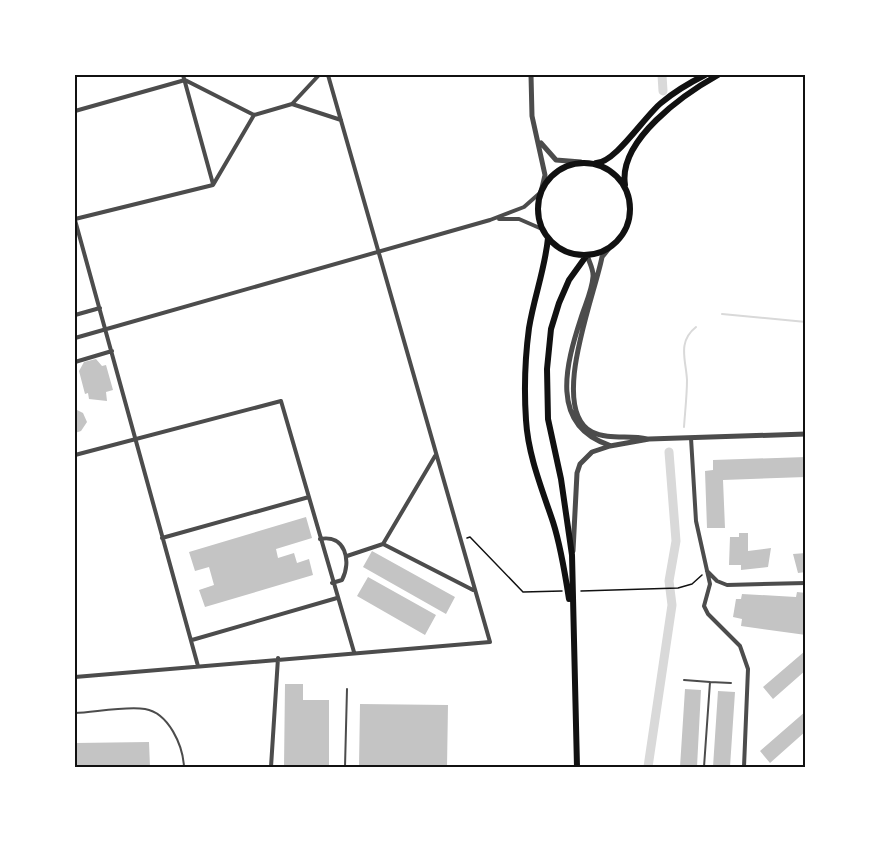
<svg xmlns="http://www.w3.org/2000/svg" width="881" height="842" font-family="Helvetica,sans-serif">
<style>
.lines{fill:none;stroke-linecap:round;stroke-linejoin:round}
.stream{stroke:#d9d9d9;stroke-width:2}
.canal{stroke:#d9d9d9;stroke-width:9}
.building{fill:#c4c4c4}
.path{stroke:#111;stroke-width:1.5}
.service{stroke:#4c4c4c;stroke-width:2}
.minor{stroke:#4c4c4c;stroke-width:4}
.tertiary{stroke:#4c4c4c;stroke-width:5}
.secondary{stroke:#111;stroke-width:6}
.neatline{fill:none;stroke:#111;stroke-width:2}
</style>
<rect width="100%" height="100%" fill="#fff"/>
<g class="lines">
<path class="stream" d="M722 314 806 322
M684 427C685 412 687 395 687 380 686 360 677 342 696 327"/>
<path class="canal" d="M662 75 663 91
M648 767 672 605 669 581 676 541 669 452"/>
</g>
<path class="building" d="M96 359 102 366 106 365 113 390 106 392 107 401 89 399 88 393 85 394 79 371 84 362Z
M75 409 83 413 87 422 81 431 75 433Z
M806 457V477L723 480 725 528H707L705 471 713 470V460Z
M306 517 312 538 276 549 278 558 294 553 297 563 309 559 313 575 205 607 199 590 214 585 209 567 195 571 189 552Z
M739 533H748V551L771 548 768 567 741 570V565H729L730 537H739Z
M372 551 455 597 446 614 363 567Z
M806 553V572L798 573 793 554Z
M368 577 436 615 425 635 357 596Z
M797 592 806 593V635L741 626 742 619 733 617 736 599H741L742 594 796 597Z
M805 651 806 670 773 699 763 687Z
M285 684H303V700H329V767H284Z
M685 689 701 690 697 767H680Z
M718 691 735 692 730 767H713Z
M360 704 448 705 447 767H359Z
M806 711V731L770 763 760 751Z
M149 742 150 767H75V743Z"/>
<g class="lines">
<path class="path" d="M467 538 470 537 523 592 562 591
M581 591 678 588 692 584 702 575"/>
<path class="service" d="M684 680 710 682
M75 713C95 712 126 706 145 709 169 713 183 746 184 767
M345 767 347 689
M704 767 710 682 731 683"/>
<path class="minor" d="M183 75 213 184
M292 104 341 120
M75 111 185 80 254 115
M75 219 213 185 254 115 292 104 319 75
M499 219H519L542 229
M75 220 198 666
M75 315 100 308
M75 338 490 220 524 207 541 192
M75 362 112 351
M691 438 696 521 710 584 704 606 708 614 740 646 748 669 744 767
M75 455 281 401 354 652
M162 538 309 497
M320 539C345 534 352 561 342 580L332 583
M383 544 473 590
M347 556 383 544 435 456
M707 571 717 581 727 585 806 583
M192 640 337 598
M75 677 490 642 328 75
M271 767 278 658"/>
<path class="tertiary" d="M531 75 532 116 545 175 541 192
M541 143 556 160 581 162
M610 247 602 257C595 295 548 409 592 432 608 440 630 435 647 439
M587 255C589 262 594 270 593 277 592 291 585 305 581 318 566 364 549 425 609 445
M573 551 577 473 580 464 592 452 610 446 649 439 806 434"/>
<path class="secondary" d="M538 209a46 46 0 1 1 92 0a46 46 0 1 1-92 0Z
M596 163C615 163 644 117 661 103 674 92 689 83 705 75
M625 185C618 140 684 94 718 75
M548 238C545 269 534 297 529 328 525 358 524 390 526 420 528 455 542 489 553 522 561 547 565 573 569 599
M577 767 572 555 561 479 548 419 547 369 551 329 559 303 569 280 587 255"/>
</g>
<rect width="881" height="842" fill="none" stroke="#ffffff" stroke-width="153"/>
<rect x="76" y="76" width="728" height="690" class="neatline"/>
</svg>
